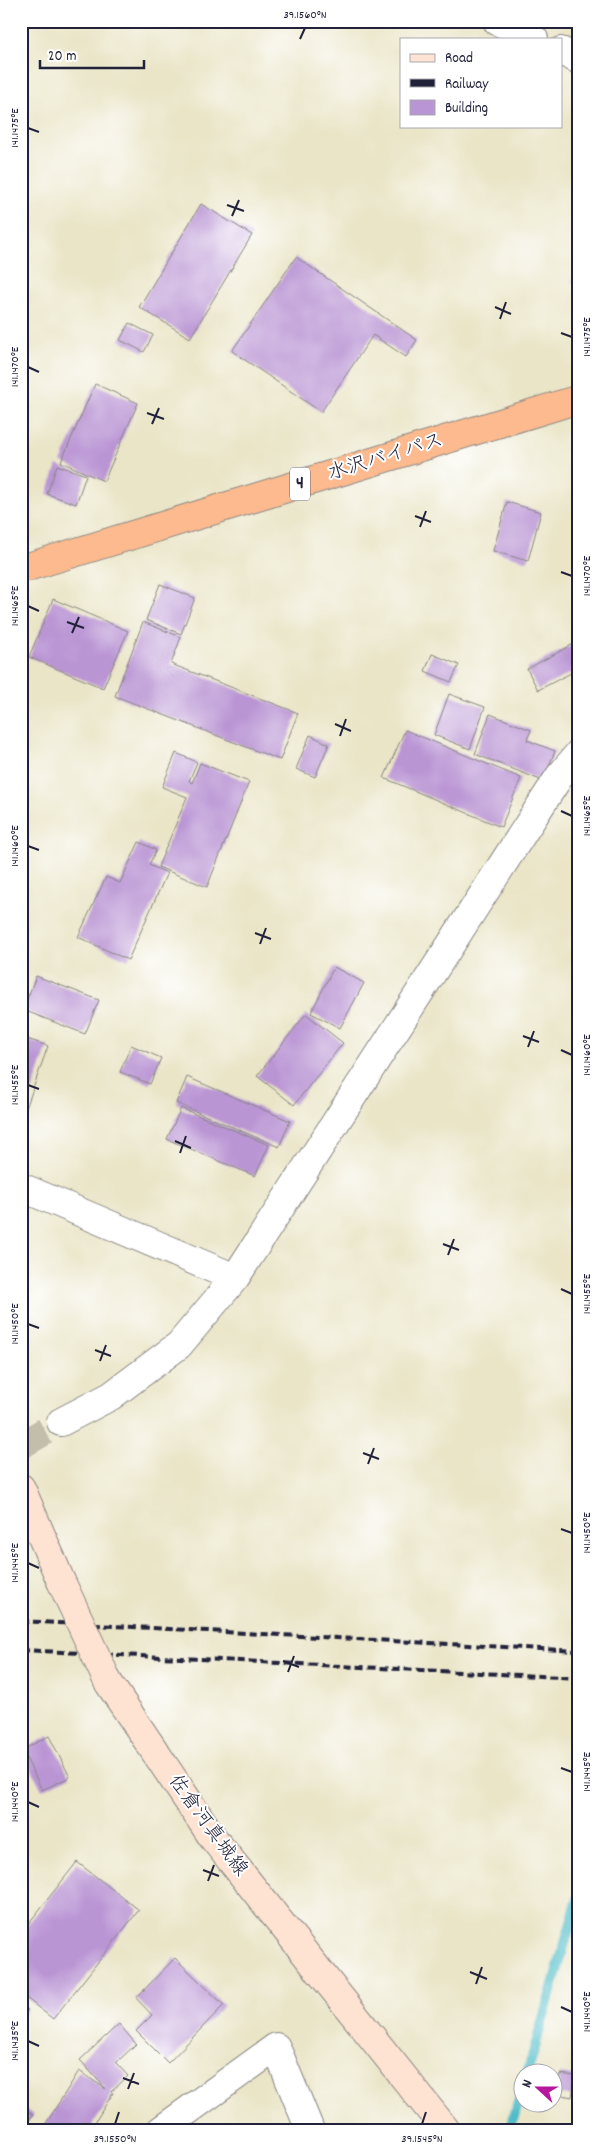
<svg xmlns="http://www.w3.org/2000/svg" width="600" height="2151" font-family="Dekko,'Klee One',sans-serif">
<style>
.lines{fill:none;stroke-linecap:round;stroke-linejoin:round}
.stream{stroke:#4fbcc8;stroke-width:10}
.building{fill:#ba95d4}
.minor-tunnel{stroke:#c2beab;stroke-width:28;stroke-dasharray:28 14;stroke-linecap:butt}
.minor-casing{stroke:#868481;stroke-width:30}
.secondary-casing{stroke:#868481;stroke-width:30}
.trunk-casing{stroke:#868481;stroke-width:30}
.minor{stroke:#fff;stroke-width:28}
.secondary{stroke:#fee3d2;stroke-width:28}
.trunk{stroke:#fcba8e;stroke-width:28}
.rail{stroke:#22223b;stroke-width:4;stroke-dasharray:8 4;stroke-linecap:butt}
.secondary-bridge-casing{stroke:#868481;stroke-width:30;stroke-linecap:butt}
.secondary-bridge{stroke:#fee3d2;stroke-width:28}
.ticks{fill:none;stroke:#22223b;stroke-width:2}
.labels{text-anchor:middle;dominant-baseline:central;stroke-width:4;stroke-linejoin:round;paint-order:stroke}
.shield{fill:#fff;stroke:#646476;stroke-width:1}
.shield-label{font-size:19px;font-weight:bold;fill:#22223b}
.street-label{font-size:20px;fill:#22223b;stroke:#fff}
.neatline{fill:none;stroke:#22223b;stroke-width:2}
.ticks-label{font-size:12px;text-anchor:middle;fill:#22223b}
</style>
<rect width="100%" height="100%" fill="#fff"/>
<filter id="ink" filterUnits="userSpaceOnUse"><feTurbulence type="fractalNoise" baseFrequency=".02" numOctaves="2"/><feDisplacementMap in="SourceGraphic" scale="10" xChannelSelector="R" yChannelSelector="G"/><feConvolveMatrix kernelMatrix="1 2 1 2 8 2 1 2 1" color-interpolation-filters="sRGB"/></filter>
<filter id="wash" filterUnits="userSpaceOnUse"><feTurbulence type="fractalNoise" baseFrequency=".0096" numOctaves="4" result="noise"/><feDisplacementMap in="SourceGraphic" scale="20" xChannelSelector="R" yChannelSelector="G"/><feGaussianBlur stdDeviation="1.12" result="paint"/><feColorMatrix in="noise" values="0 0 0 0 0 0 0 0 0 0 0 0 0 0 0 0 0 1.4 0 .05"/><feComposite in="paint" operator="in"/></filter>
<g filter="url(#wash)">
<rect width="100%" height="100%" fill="#eae5c7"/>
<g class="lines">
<path class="stream" d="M527 2074 579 1895
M512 2124 522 2088"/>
</g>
<g id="blocks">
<path class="building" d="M201 204 252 235 190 338 139 307Z
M296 257 417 340 406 357 373 335 321 412 232 351Z
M579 266V285L572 282Z
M129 323 153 335 144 352 120 340Z
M95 384 138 403 104 481 61 462Z
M57 465 86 475 76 504 47 494Z
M507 502 541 512 528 561 493 551Z
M160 584 195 598 181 634 146 620Z
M53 599 128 631 103 688 29 657Z
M143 622 181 637 171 664 298 713 280 760 115 696Z
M579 641V688L571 673 538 690 527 669Z
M432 654 459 665 451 682 425 671Z
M449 694 485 707 470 749 434 735Z
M490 714 531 730 527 740 555 751 543 781 475 754Z
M405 730 521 778 501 827 384 778Z
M310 735 329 744 315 777 296 769Z
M176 753 197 762 189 781 192 783 200 763 249 782 207 887 158 867 187 797 162 787Z
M139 842 156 850 149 865 167 873 128 960 78 937 106 877 120 883Z
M334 967 364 983 340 1028 311 1013Z
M36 976 99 1000 85 1034 23 1010Z
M306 1014 343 1043 294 1105 257 1076Z
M21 1037 48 1046 23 1117 21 1116Z
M131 1045 161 1058 150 1084 120 1072Z
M187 1077 290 1121 279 1147 176 1103Z
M181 1108 269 1145 255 1176 167 1139Z
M49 1736 70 1777 42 1790 22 1750Z
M77 1862 139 1910 53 2019 21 1994V1933Z
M175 1958 224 2005 168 2063 136 2031 152 2015 136 1998Z
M21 2004 28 2010 21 2018Z
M119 2024 136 2044 116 2063 128 2076 111 2092 113 2093 90 2130H46L43 2128 79 2071 106 2089 80 2060Z
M560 2074 575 2076 572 2097 557 2094Z
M21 2106 33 2115 22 2130H21Z
M191 2120 200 2130H181Z"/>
</g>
</g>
<g filter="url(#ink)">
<use href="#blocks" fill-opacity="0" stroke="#868481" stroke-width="1"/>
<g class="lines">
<path class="minor-tunnel" d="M21 1445 61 1422"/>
<defs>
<path id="minor" d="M497 21 534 39
M561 51 579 60
M21 1187 235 1278 559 777 579 753
M61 1422 111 1396 179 1345 235 1278
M161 2130 276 2047 310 2130"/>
<path id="secondary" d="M21 1488 60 1579
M108 1682 213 1838 446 2130"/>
<path id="trunk" d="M21 569 579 399"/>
</defs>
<use href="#minor" class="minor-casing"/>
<use href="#secondary" class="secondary-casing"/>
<use href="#trunk" class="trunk-casing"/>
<use href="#minor" class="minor"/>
<use href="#secondary" class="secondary"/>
<use href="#trunk" class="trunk"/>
<path class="rail" d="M21 1621 579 1651
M21 1650 579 1678"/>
<defs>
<path id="secondary-bridge" d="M60 1579 108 1682"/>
</defs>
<use href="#secondary-bridge" class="secondary-bridge-casing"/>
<use href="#secondary-bridge" class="secondary-bridge"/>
</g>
</g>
<path class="ticks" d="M300 39 305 28M28 128 39 132M227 205 244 211M232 216 239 200M495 307 511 314M500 319 506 302M561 333 572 337M28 367 39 372M147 413 164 419M152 424 159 408M415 516 431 522M420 527 426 511M561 572 572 576M28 606 39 611M67 622 84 628M72 633 79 617M335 724 351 731M340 736 346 719M561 811 572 816M28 846 39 850M255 933 271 939M260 944 266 928M523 1036 539 1042M528 1047 534 1031M561 1050 572 1055M28 1085 39 1089M175 1141 191 1148M180 1153 186 1136M443 1244 459 1250M448 1255 454 1239M561 1289 572 1294M28 1324 39 1328M95 1350 111 1356M100 1361 106 1345M363 1453 379 1459M368 1464 374 1448M561 1529 572 1533M28 1563 39 1568M283 1661 299 1667M288 1672 294 1656M561 1768 572 1772M28 1802 39 1807M203 1870 219 1876M208 1881 214 1865M470 1972 487 1979M476 1984 482 1967M561 2007 572 2012M28 2041 39 2046M123 2078 139 2084M128 2089 134 2073M115 2124 119 2112M422 2124 426 2112"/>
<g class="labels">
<rect class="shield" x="290" y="467.5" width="20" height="33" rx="4"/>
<g class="shield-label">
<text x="300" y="484">4</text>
</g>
<g class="street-label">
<text transform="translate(386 458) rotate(-17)">水沢バイパス</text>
<text transform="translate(207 1826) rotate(54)">佐倉河真城線</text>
</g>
</g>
<rect width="600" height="2151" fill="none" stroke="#fff" stroke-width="55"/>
<rect x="400" y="38" width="162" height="90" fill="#ffffff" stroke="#a7a7b1"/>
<rect x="410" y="54" width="25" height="8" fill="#fee3d2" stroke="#a7a7b1"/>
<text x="445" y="62" font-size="15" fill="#22223b">Road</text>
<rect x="410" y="79" width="25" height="8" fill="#22223b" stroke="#a7a7b1"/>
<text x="445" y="88" font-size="15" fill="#22223b">Railway</text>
<rect x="410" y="100" width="25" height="15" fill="#ba95d4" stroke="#a7a7b1"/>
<text x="445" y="112" font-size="15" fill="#22223b">Building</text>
<g transform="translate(538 2088) rotate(291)"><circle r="24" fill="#ffffff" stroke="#a7a7b1"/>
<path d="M0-4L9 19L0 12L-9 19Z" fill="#b5179e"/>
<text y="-8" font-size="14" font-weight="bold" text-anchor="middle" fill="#22223b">N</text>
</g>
<path d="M40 60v8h104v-8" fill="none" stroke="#22223b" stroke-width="2.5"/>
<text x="48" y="60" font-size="15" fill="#22223b" stroke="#ffffff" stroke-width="4" paint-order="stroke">20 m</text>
<rect x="28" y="28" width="544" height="2096" class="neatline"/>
<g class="ticks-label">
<text x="305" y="18">39.1560°N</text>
<text transform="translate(14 128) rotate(-90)" y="4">141.1475°E</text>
<text transform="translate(586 337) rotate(-90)" y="4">141.1475°E</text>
<text transform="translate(14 367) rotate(-90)" y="4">141.1470°E</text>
<text transform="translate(586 576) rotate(-90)" y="4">141.1470°E</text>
<text transform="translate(14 606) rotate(-90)" y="4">141.1465°E</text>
<text transform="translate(586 816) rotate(-90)" y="4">141.1465°E</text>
<text transform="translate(14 846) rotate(-90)" y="4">141.1460°E</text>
<text transform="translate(586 1055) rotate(-90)" y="4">141.1460°E</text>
<text transform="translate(14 1085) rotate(-90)" y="4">141.1455°E</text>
<text transform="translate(586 1294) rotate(-90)" y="4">141.1455°E</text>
<text transform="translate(14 1324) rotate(-90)" y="4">141.1450°E</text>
<text transform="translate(586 1533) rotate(-90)" y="4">141.1450°E</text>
<text transform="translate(14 1563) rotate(-90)" y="4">141.1445°E</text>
<text transform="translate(586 1772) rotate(-90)" y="4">141.1445°E</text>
<text transform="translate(14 1802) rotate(-90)" y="4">141.1440°E</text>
<text transform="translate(586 2012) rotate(-90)" y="4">141.1440°E</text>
<text transform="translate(14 2041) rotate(-90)" y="4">141.1435°E</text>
<text x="115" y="2142">39.1550°N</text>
<text x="422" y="2142">39.1545°N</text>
</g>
</svg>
